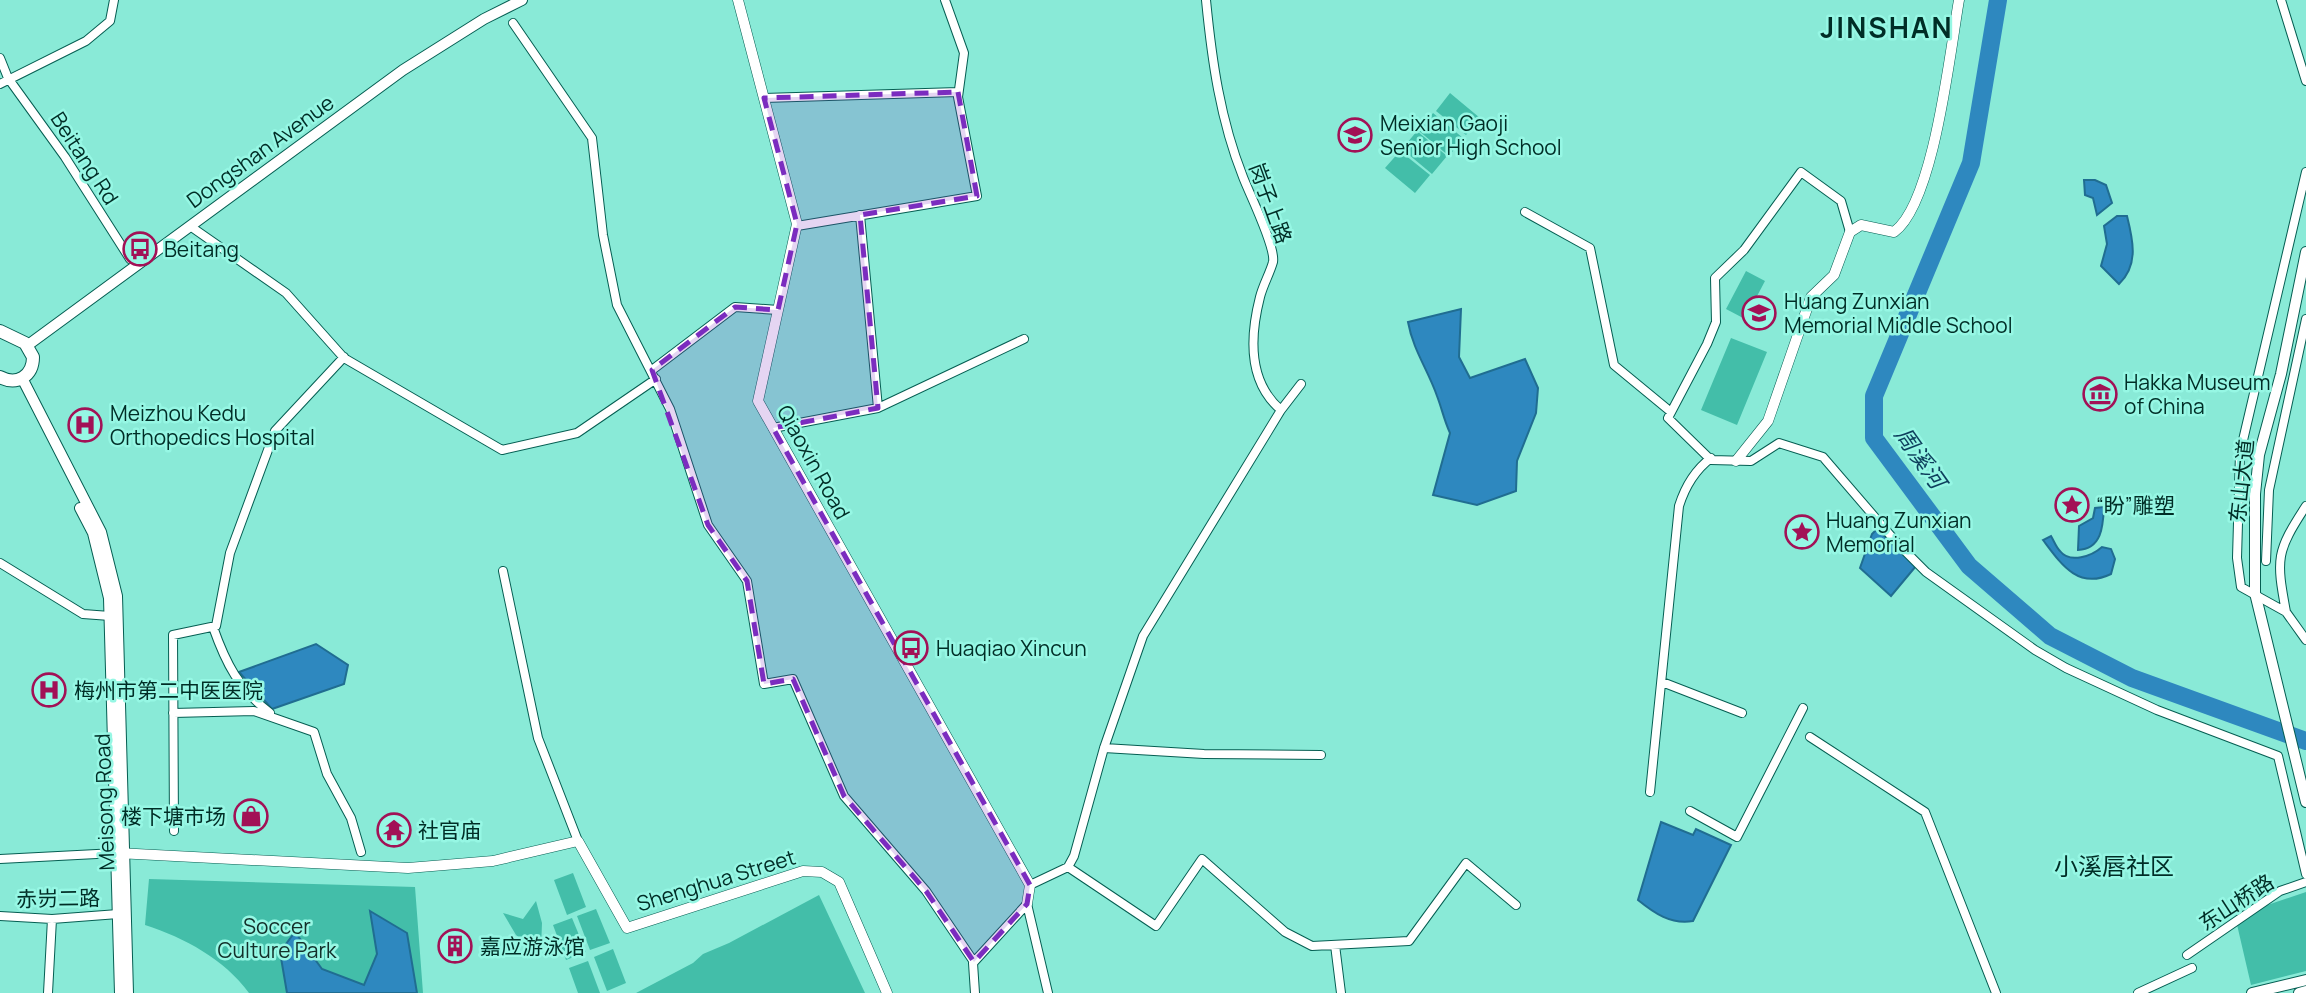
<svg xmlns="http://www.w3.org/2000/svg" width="2306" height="993" font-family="Manrope,'Noto Sans SC',sans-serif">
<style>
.green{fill:#43bea9}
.water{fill:#2e88bf;stroke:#206d91;stroke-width:2}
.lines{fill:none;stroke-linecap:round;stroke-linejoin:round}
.river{stroke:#2e88bf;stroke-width:18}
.minor-casing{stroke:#055e52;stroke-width:10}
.tertiary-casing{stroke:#055e52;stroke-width:11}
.secondary-casing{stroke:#055e52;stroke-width:12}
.trunk-casing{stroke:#055e52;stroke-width:14}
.minor{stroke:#fff;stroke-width:8}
.tertiary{stroke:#fff;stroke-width:10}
.secondary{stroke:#fff;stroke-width:10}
.trunk{stroke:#fff;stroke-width:12}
.marked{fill:#7b2cbf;fill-opacity:0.2;stroke:#7b2cbf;stroke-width:5;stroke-dasharray:14 9;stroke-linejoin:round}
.labels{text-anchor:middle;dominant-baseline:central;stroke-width:5;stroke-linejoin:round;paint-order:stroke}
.poi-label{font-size:21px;fill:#002d26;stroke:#96f7e4;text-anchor:start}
.street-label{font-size:21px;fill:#002d26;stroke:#96f7e4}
.park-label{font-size:21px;fill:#132f2a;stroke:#96f7e4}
.water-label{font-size:23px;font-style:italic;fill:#0e3f5c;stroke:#96f7e4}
.quarter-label{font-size:24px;fill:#002d26;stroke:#96f7e4}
.district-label{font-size:28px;font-weight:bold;letter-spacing:2px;fill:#002d26;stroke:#96f7e4}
</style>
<rect width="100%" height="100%" fill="#89ead7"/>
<path class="green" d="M1450 93 1480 118 1466 135 1436 111Z
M1433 113 1463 138 1449 156 1419 131Z
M1417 131 1447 156 1432 174 1402 149Z
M1400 151 1430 175 1415 193 1385 168Z
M1746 271 1765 281 1745 319 1726 309Z
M1731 338 1767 352 1737 425 1701 410Z
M573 873 586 907 567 915 554 880Z
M149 879 415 887 423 993H249C224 959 185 938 145 925Z
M2306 892V971L2251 985 2235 916Z
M819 895 865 993H636L693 963 703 954 729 943Z
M536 901 542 923 541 949 538 953 516 935 503 913 523 919Z
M596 909 610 943 590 950 577 916Z
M572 918 586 952 566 960 553 925Z
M613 949 626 983 607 991 594 957Z
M588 961 600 993H578L569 968Z"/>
<path class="water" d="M2084 180H2095L2106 185 2112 203 2097 215 2093 198 2085 195Z
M2117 216H2127C2133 240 2139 265 2119 284L2101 266 2107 244 2104 226Z
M1461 309 1459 357 1470 378 1525 359 1538 388 1536 413 1517 461 1516 491 1477 505 1433 495 1450 433C1444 420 1442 409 1437 396 1428 370 1413 350 1408 322Z
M2104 507C2103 526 2102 549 2078 550L2079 526 2093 518 2095 508Z
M1877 529 1916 566 1891 596 1860 568 1872 534Z
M2051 536C2054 541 2056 547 2060 551 2070 564 2092 556 2102 547L2111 549 2115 559 2111 574C2078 590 2061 564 2043 540Z
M316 644 348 665 344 684 272 709 239 672Z
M1661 822 1693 835 1696 829 1731 845 1693 921C1671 925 1654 913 1638 900Z
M370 911 407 933 417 993H287L280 952 295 932 322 969 364 985 377 954Z"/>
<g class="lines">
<path class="river" d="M1998 0 1971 163 1874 396V438L1969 566 2050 636 2132 678 2306 741"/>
<defs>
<path id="minor" d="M1206 0C1212 61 1220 119 1243 177 1249 193 1276 247 1273 262 1270 273 1263 285 1260 297 1250 336 1248 382 1281 410
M2281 0 2306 81
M513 23 592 138 603 235 617 305 670 409 708 525 747 581 764 684 793 679 844 796 926 891 974 962
M0 58 8 78 65 157 130 259
M0 84 86 41 110 21 114 0
M764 98 958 92
M2306 172 2240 453 2237 558 2241 587 2286 612 2306 640
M1525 212 1590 248 1614 365 1671 412
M860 215 878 408
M190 226 286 293 344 358 502 450 577 433 656 379
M797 226 977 196 958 97 964 53 945 0
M1850 232 1841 201 1801 172 1744 250 1715 278 1716 322 1707 344 1668 418 1711 460 1751 461 1779 443 1823 457 1897 543 1926 572 2035 650 2066 668 2157 710 2278 756 2306 874
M652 370 735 307 778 310
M773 428 878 408 1024 339
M2266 561 2269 490 2306 319
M0 563 83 614 110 616
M503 571 538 738 578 841
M2286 612C2276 558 2276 552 2306 506
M213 627C226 664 239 689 270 713
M1662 682 1742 713
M173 713 254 711 314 732 327 774 351 818 361 852
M1810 737 1925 812 1996 993
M1104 748 1204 754 1321 755
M1650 792 1679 506C1685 487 1695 470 1711 458
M1690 811 1737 837 1803 708
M174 831 173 635 216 626 230 553 275 431 344 357
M0 859 116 853
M1068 867 1156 926 1202 859 1285 932 1312 946 1409 941 1466 863 1516 905
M1030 885 1068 867 1074 856 1104 748 1143 636 1281 410 1301 384
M0 916 52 919 118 914
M1335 945 1341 993
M2187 955 2280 891 2306 882
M48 993 52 919
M975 993 973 963 1027 904 1048 993
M2138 993 2192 968"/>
<path id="tertiary" d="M738 0 797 224 758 401 1030 885 1027 904
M1736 461 1768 421 1811 297 1834 275 1850 232 1861 225 1894 232C1934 203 1950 51 1959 0
M117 853 408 868 493 861 578 841 627 928 803 871 822 872 839 882 887 993"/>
<path id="secondary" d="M2306 252 2281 374 2259 455 2255 494V593L2306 802
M28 345 403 70 484 19 522 0
M22 378 101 532 117 596 128 993
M80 508 93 533 109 598 120 993
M2252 993 2306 980
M2299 993 2306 991"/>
<path id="trunk" d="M0 331 25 343 33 357C33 376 17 386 0 377"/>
</defs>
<use href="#minor" class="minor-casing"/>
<use href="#tertiary" class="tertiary-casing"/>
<use href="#secondary" class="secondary-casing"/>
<use href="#trunk" class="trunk-casing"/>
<use href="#minor" class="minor"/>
<use href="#tertiary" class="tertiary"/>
<use href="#secondary" class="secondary"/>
<use href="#trunk" class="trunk"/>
</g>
<path class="marked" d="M958 92 977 196 860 215 878 408 773 428 1030 885 1027 904 974 962 926 891 844 796 793 679 764 684 747 581 708 525 652 370 735 307 778 310 797 224 764 98Z"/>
<defs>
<symbol id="school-ring" viewBox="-11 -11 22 22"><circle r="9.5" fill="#96f7e4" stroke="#a21156" stroke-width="1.5"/><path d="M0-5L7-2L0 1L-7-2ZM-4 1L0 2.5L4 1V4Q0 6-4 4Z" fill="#a21156"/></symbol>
<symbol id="bus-ring" viewBox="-11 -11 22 22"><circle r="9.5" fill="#96f7e4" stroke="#a21156" stroke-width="1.5"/><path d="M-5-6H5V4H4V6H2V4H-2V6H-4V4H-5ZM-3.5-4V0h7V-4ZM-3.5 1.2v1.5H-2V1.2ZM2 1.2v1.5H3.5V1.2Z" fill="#a21156"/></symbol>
<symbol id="museum-ring" viewBox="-11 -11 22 22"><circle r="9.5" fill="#96f7e4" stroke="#a21156" stroke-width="1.5"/><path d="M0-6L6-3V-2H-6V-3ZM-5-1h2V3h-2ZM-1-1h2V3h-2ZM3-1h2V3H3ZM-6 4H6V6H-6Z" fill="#a21156"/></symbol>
<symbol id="hospital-ring" viewBox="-11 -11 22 22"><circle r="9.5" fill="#96f7e4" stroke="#a21156" stroke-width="1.5"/><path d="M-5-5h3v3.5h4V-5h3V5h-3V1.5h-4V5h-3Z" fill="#a21156"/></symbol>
<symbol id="sight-ring" viewBox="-11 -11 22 22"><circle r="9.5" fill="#96f7e4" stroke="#a21156" stroke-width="1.5"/><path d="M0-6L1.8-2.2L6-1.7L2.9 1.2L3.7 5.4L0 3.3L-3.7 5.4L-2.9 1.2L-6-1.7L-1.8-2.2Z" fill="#a21156"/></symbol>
<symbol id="shop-ring" viewBox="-11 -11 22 22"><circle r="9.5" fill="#96f7e4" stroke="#a21156" stroke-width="1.5"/><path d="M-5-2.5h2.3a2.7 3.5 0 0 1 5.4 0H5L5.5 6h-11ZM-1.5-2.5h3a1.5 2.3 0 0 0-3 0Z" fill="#a21156"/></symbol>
<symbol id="temple-ring" viewBox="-11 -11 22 22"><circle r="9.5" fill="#96f7e4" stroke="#a21156" stroke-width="1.5"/><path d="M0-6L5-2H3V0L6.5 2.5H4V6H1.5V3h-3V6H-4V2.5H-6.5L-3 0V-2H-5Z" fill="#a21156"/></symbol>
<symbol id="building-ring" viewBox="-11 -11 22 22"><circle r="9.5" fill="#96f7e4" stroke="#a21156" stroke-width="1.5"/><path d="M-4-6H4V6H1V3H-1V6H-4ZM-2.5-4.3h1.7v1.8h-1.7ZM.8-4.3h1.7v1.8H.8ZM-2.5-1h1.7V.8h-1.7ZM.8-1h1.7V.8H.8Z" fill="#a21156"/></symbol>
</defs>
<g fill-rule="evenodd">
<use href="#school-ring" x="1336" y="116" width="38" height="38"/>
<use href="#bus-ring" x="121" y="230" width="38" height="38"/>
<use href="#school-ring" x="1740" y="294" width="38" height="38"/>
<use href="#museum-ring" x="2081" y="375" width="38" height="38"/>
<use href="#hospital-ring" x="66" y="406" width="38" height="38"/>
<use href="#sight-ring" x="2053" y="486" width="38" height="38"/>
<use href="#sight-ring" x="1783" y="513" width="38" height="38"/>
<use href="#bus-ring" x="892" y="629" width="38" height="38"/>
<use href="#hospital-ring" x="30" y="671" width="38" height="38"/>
<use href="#shop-ring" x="232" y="797" width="38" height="38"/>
<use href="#temple-ring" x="375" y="811" width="38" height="38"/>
<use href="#building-ring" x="436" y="927" width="38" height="38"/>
</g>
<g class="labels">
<g class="poi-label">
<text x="1380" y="123">Meixian Gaoji<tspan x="1380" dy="24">Senior High School</tspan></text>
<text x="164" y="249">Beitang</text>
<text x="1784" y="301">Huang Zunxian<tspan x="1784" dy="24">Memorial Middle School</tspan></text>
<text x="2124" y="382">Hakka Museum<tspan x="2124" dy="24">of China</tspan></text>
<text x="110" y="413">Meizhou Kedu<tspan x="110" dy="24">Orthopedics Hospital</tspan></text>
<text x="2096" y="505">“盼”雕塑</text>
<text x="1826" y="520">Huang Zunxian<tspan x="1826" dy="24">Memorial</tspan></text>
<text x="936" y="648">Huaqiao Xincun</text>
<text x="74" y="690">梅州市第二中医医院</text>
<text x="226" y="816" text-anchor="end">楼下塘市场</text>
<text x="418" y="830">社官庙</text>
<text x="480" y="946">嘉应游泳馆</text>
</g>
<g class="street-label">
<text transform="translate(260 151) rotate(-36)">Dongshan Avenue</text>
<text transform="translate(85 158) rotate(57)">Beitang Rd</text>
<text transform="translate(1271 203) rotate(70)">岗子上路</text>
<text transform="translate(814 462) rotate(61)">Qiaoxin Road</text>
<text transform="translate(2241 481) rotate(-84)">东山大道</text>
<text transform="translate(104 802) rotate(-92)">Meisong Road</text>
<text transform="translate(716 880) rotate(-17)">Shenghua Street</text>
<text transform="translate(58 898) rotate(-1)">赤岃二路</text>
<text transform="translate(2236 902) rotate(-33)">东山桥路</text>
</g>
<g class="park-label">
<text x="277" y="926">Soccer<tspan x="277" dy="24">Culture Park</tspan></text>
</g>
<g class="water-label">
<text transform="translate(1921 457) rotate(55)">周溪河</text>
</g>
<g class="quarter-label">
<text x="2114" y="865">小溪唇社区</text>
</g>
<g class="district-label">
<text x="1887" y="27">JINSHAN</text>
</g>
</g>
</svg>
